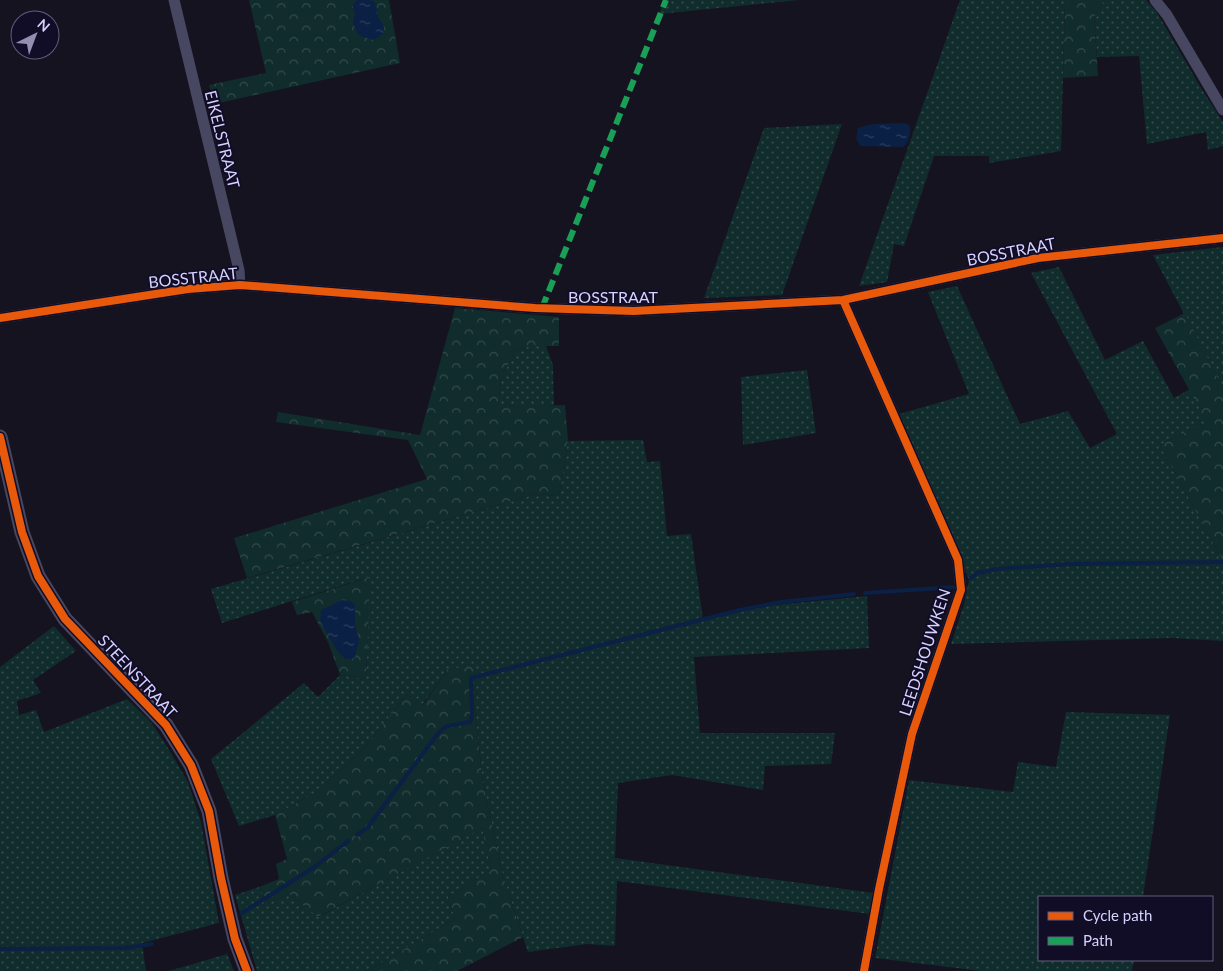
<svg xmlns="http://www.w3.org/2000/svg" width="1223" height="971" font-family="Lato,sans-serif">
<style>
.grass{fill:url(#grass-dots)}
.forest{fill:url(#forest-crowns)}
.water{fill:url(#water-ripples)}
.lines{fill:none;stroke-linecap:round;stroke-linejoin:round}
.stream{stroke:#0a2045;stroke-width:4}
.minor{stroke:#484761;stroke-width:11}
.tertiary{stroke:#484761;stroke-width:15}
.quiet{stroke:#1a9f57;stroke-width:6;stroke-dasharray:12 6;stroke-linecap:butt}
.cycleway-casing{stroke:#110d26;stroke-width:11}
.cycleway{stroke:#e8590c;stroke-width:8}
.labels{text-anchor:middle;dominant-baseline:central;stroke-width:4;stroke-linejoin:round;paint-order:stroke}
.street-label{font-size:16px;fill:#d6d2ff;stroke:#110d26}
</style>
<defs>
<pattern id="grass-dots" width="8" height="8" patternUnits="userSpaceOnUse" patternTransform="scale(1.25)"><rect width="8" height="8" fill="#112c2c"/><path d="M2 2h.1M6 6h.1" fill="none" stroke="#334a4c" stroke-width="1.8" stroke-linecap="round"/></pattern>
<pattern id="forest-crowns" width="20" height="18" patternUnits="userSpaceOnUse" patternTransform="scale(1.25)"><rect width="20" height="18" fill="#112c2c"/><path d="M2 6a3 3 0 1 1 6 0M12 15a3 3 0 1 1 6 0" fill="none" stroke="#334a4c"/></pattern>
<pattern id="water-ripples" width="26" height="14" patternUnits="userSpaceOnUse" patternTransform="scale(1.25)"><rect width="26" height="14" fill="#0a2045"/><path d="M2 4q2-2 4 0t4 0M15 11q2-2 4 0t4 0" fill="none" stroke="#2d4061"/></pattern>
</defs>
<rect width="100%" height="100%" fill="#151320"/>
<path class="grass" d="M664 0H799L659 14Z
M960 0H1065L1061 151 989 163V156H934L904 246 894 244 887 282 859 286Z
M1104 0H1146L1156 11 1201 88 1223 122V146L1208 150 1206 132 1147 144 1139 56 1097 57 1094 17Z
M842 124 782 295 704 298 764 128Z
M1223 247V388L1153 255Z
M1059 267 1105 360 1143 341 1174 398 1190 389 1208 422 1160 445 1223 561V641L1172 638 951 644 964 604 969 580 899 414 969 394 928 292 957 286 1020 424 1068 411 1090 448 1117 434 1031 273Z
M530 346H546L553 365 554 406 498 407 501 378 515 351Z
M807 370 816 433 743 445 741 377Z
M643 440 647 462 660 461 667 536 691 534 703 619 754 607 867 596 869 648 694 657 700 733H835L831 764 765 766 763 790 672 775 618 783 615 858 874 893 870 914 617 881 615 946 587 944 528 952 503 876 483 782 471 678 448 669 422 705 407 694 363 750 315 793 275 815 239 826 211 759 304 683 318 697 340 675 366 679 369 577 222 623 211 589 535 494 559 496 568 441Z
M54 626 76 651 33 680 41 693 17 701 19 715 36 710 44 732 127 699 151 722 168 748 188 782 201 822 219 923 142 943 146 971H0V667Z
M1066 712 1170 715 1143 897H1039V960H1134L1132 971H981L875 958 909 780 1013 792 1018 762 1056 767Z
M482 827 491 870 448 897 455 919 368 971H257L235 895 259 887 268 903 289 894 319 917Z
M227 954 234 971H169Z"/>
<path class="forest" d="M249 0H389L400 63 214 104 209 85 266 73Z
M1065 0H1104L1094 17 1098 76 1063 78Z
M455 308 559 317V346H530L515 351 501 378 498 407 565 405 568 441 559 496 535 494 247 578 234 538 427 479 408 440 276 422 278 412 420 435Z
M1185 313 1223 388V561L1160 445 1207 422 1155 328Z
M370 577 366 679 340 675 328 642 312 612 297 615 292 602Z
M475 666 474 678 471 679 483 782 503 876 523 937 457 971H368L455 919 448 897 491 870 482 828 318 917 289 894 268 903 259 887 279 879 276 864 287 859 275 815 315 793 363 750 408 693 423 705 448 669Z"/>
<path class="water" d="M357 0H370L375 2 378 16 384 27 383 33 379 37 373 40 360 36 356 31 353 22 355 13 352 5Z
M905 123 910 126C911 133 909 143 903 147L861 146 856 139 858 128 873 124Z
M342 600 351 601 355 605V624L359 640 355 657 352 659H345L336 649 320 621 321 610Z"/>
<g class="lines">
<path class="stream" d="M971 578 977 573 998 569 1070 564 1223 562
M865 593 956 587
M357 835 368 827 439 732 447 726 470 722 472 716 471 678 740 610 781 602 854 594
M242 913 313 868 348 841
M0 949 126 948 152 944"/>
<path class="minor" d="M174 0 239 270 240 285
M1155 0 1167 15 1223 110
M843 300 958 560 961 590 912 734 879 889 864 971
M0 318 188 289 240 285 535 308 634 311 843 300 1038 258 1223 238"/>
<path class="tertiary" d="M0 437 22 532 38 576 65 619 166 725 191 765 209 811 221 878 235 939 247 971"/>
<path class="quiet" d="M542 308 666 0"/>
<defs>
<path id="cycleway" d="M843 300 958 560 961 590 912 734 879 889 864 971
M0 318 188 289 240 285 535 308 634 311 843 300 1038 258 1223 238
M0 437 22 532 38 576 65 619 166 725 191 765 209 811 221 878 235 939 247 971"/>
</defs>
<use href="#cycleway" class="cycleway-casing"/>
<use href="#cycleway" class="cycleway"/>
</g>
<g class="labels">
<g class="street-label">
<text transform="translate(223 139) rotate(76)">EIKELSTRAAT</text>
<text transform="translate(1011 251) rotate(-11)">BOSSTRAAT</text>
<text transform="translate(193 277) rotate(-6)">BOSSTRAAT</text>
<text x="613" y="296">BOSSTRAAT</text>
<text transform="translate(924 652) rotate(-72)">LEEDSHOUWKEN</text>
<text transform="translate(138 676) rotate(47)">STEENSTRAAT</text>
</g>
</g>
<rect x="1038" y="896" width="175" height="65" fill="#110d26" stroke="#605c7d"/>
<rect x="1048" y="912" width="25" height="8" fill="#e8590c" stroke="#605c7d"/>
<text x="1083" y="921" font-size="15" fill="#d6d2ff">Cycle path</text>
<rect x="1048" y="937" width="25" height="8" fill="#1a9f57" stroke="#605c7d"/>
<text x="1083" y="946" font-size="15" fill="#d6d2ff">Path</text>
<g transform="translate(35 35) rotate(42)"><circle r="24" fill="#110d26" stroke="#605c7d"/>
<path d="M0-4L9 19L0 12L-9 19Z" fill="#928fb1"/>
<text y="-8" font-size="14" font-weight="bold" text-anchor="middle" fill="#d6d2ff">N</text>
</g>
</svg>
